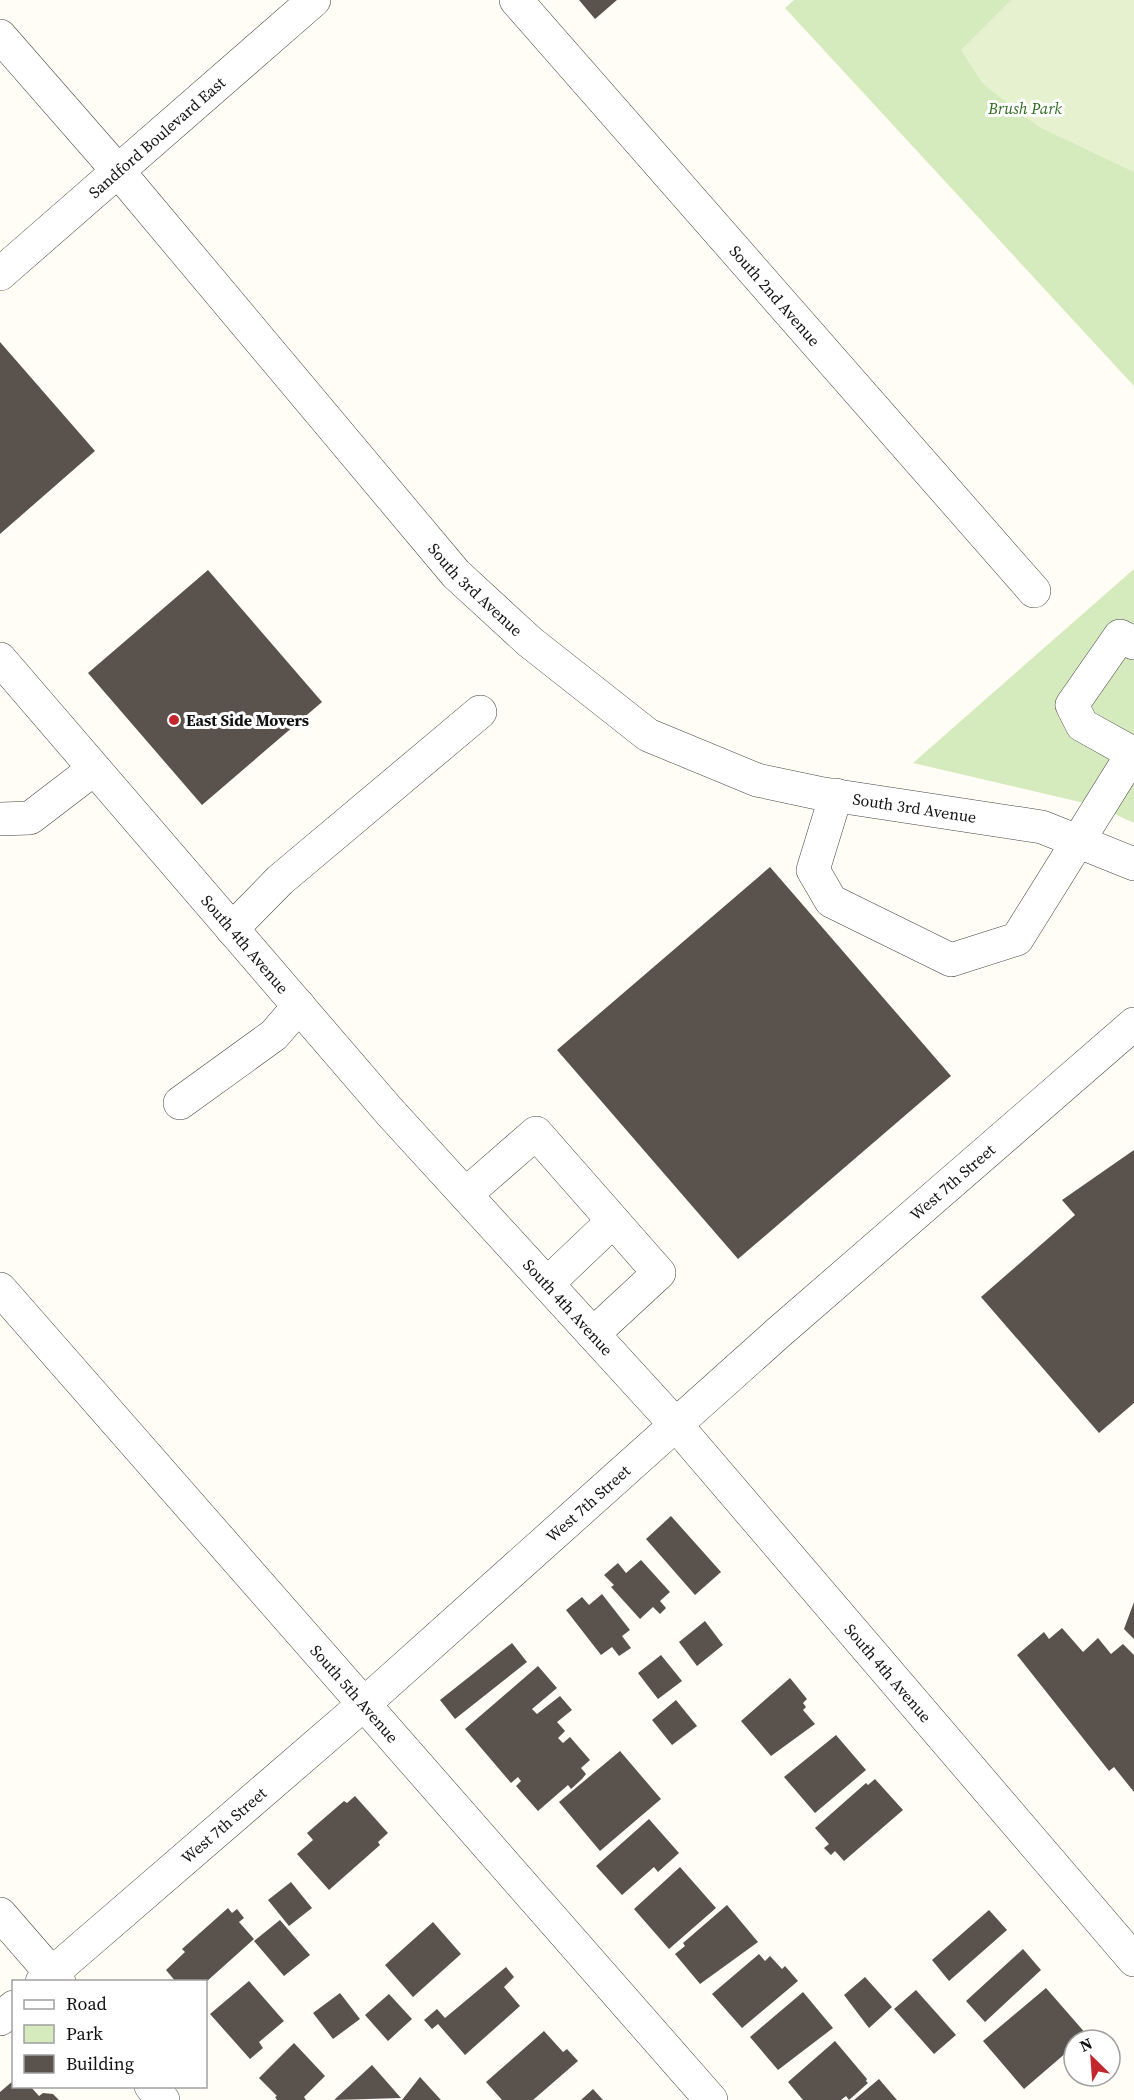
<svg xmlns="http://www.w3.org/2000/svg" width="1134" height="2100" font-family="'Source Serif 4',serif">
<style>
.green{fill:#d5ebbd}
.pitch{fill:#e6f2cf}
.building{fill:#5a524d}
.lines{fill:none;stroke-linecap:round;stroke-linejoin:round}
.minor-casing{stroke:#444;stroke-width:34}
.minor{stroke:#fff;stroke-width:33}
.poi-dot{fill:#c4262e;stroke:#fff;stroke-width:2}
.labels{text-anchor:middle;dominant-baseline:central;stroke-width:6;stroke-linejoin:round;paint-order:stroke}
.park-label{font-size:16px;font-style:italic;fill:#2f6b1f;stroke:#fff}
.street-label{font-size:16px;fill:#111;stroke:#fff}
.poi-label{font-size:16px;font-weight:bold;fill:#111;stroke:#fff;text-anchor:start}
</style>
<rect width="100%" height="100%" fill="#fffdf5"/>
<path class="green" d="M794 0H1134V386L785 8Z
M1134 569V823L1097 806 913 763Z"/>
<path class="pitch" d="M1011 0H1134V172L1039 127 983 84 961 50Z"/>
<path class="building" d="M579 0H617L595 19Z
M0 342 95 451 0 534Z
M208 570 322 702 202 805 88 673Z
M770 867 951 1076 738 1259 557 1050Z
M1134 1150V1403L1099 1433 981 1297 1075 1215 1062 1200Z
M671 1516 721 1572 695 1595 646 1539Z
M641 1560 670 1592 660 1601 666 1608 660 1614 653 1607 640 1619 611 1587 614 1585 604 1575 618 1563 626 1573Z
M602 1594 630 1630 622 1636 631 1648 619 1656 612 1647 601 1655 566 1610 582 1597 589 1605Z
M1134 1602V1639L1124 1629Z
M705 1621 723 1645 697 1666 679 1642Z
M1062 1628 1083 1652 1098 1638 1111 1654 1123 1644 1134 1655V1792L1114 1767 1109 1771 1017 1655 1044 1632 1049 1639Z
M512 1643 527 1662 455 1719 440 1700Z
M661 1655 682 1681 658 1699 638 1673Z
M538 1666 557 1688 532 1709 537 1714 560 1696 572 1710 557 1722 565 1731 558 1738 563 1743 570 1737 590 1760 581 1768 586 1774 582 1779 571 1789 568 1785 538 1811 516 1786 521 1781 518 1777 511 1783 465 1729Z
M790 1678 807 1699 803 1703 806 1707 803 1710 815 1724 771 1756 741 1721Z
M676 1700 697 1726 672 1745 652 1720Z
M836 1735 866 1770 815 1813 784 1777Z
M620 1751 661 1799 600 1851 559 1802Z
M875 1779 903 1810 844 1861 835 1851 831 1855 824 1848 829 1844 815 1828 866 1783 868 1785Z
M355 1796 388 1833 378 1842 380 1845 329 1890 297 1854 313 1840 307 1833 344 1801 347 1803Z
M649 1819 679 1853 658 1872 654 1867 622 1895 596 1866Z
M680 1867 716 1908 669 1949 634 1909Z
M291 1882 312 1908 289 1926 268 1900Z
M727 1905 758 1942 700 1984 675 1954 685 1946 683 1943Z
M228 1908 232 1913 237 1909 244 1918 239 1922 254 1939 206 1982H176L166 1970 185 1952 182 1949Z
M989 1910 1007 1930 949 1981 932 1960Z
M280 1920 310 1955 284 1976 254 1941Z
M433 1922 461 1954 413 1997 385 1965Z
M1023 1949 1041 1970 985 2022 966 2001Z
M759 1954 765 1961 770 1956 782 1969 785 1966 798 1981 742 2028 712 1994Z
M506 1967 514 1977 504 1987 520 2006 465 2055 438 2024 432 2029 424 2020 437 2009 445 2018Z
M865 1977 892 2007 869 2028 844 1995Z
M249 1981 284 2021 259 2042 263 2048 250 2059 210 2014Z
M1046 1988 1087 2035 1081 2040H1074V2046L1024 2089 983 2041Z
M916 1990 956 2035 934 2054 894 2009Z
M803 1992 833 2028 778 2070 750 2037Z
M340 1993 360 2019 333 2039 313 2013Z
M389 1994 412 2019 388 2041 365 2015Z
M544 2031 563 2052 567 2049 578 2061 533 2100H502L486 2082Z
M835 2041 867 2079 866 2081 868 2083 849 2100 846 2096 841 2100H803L788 2082Z
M294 2043 325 2076 304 2097 306 2100H277L275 2097 277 2096 259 2078Z
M372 2065 401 2098 334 2100Z
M420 2077 441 2100H402Z
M879 2079 897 2100H854Z
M14 2080V2086H30L39 2096 43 2093 53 2094 59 2100H0V2092Z
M593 2089 603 2100H581Z"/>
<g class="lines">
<defs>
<g id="minor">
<path id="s1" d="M516 0 1034 591"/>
<path id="s2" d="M0 36 118 171 456 574 530 642 648 735 757 780 818 793 1042 827 1134 864"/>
<path id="s3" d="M0 274 314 0"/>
<path d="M1134 643 1120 636 1072 705 1082 725 1134 754"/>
<path id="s4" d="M0 659 389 1111 677 1426 1134 1960"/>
<path d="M836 795 813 870 831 901 951 960 1017 939 1133 753"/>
<path d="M0 819 30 818 94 769"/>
<path d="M232 929 280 880 480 712"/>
<path d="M180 1103 274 1035 299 1006"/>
<path d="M466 1194 536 1133 659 1273 593 1334"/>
<path d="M548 1283 613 1221"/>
<path id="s5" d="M0 1289 711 2100"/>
<path d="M0 1914 59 1982"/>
<path id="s6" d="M42 1982 364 1704 778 1333 1134 1024"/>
<path d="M0 2019 14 2007"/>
<path d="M151 2086 163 2100"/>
</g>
</defs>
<use href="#minor" class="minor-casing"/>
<use href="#minor" class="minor"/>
</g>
<circle class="poi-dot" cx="174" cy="720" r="6"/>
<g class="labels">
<g class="park-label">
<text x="1025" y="108">Brush Park</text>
</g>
<g class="street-label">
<text stroke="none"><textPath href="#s3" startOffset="208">Sandford Boulevard East</textPath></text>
<text stroke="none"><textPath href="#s1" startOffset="393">South 2nd Avenue</textPath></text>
<text stroke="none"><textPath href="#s2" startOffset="730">South 3rd Avenue</textPath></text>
<text stroke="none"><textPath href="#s2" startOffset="1234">South 3rd Avenue</textPath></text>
<text stroke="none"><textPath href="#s4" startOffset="376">South 4th Avenue</textPath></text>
<text stroke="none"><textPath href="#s6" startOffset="1212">West 7th Street</textPath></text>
<text stroke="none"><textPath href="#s4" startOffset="862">South 4th Avenue</textPath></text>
<text stroke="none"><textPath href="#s6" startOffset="726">West 7th Street</textPath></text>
<text stroke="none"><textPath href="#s4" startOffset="1348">South 4th Avenue</textPath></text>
<text stroke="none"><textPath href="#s5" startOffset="538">South 5th Avenue</textPath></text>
<text stroke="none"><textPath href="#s6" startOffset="240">West 7th Street</textPath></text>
</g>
<g class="poi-label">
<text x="186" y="720">East Side Movers</text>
</g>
</g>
<rect x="12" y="1980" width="195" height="108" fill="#ffffff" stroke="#a0a0a0" stroke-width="1.5"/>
<rect x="24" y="2000" width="30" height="9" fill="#ffffff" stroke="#a0a0a0" stroke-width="1.5"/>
<text x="66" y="2010" font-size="18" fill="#111111">Road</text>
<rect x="24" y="2025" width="30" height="18" fill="#d5ebbd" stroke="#a0a0a0" stroke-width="1.5"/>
<text x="66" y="2040" font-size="18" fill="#111111">Park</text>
<rect x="24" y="2055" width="30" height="18" fill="#5a524d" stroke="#a0a0a0" stroke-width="1.5"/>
<text x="66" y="2070" font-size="18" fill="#111111">Building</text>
<g transform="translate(1092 2058) rotate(335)"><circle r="28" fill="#ffffff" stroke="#a0a0a0" stroke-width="1.5"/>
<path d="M0-4.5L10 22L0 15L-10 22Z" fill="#c4262e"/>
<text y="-9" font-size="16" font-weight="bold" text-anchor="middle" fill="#111111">N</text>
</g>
</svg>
